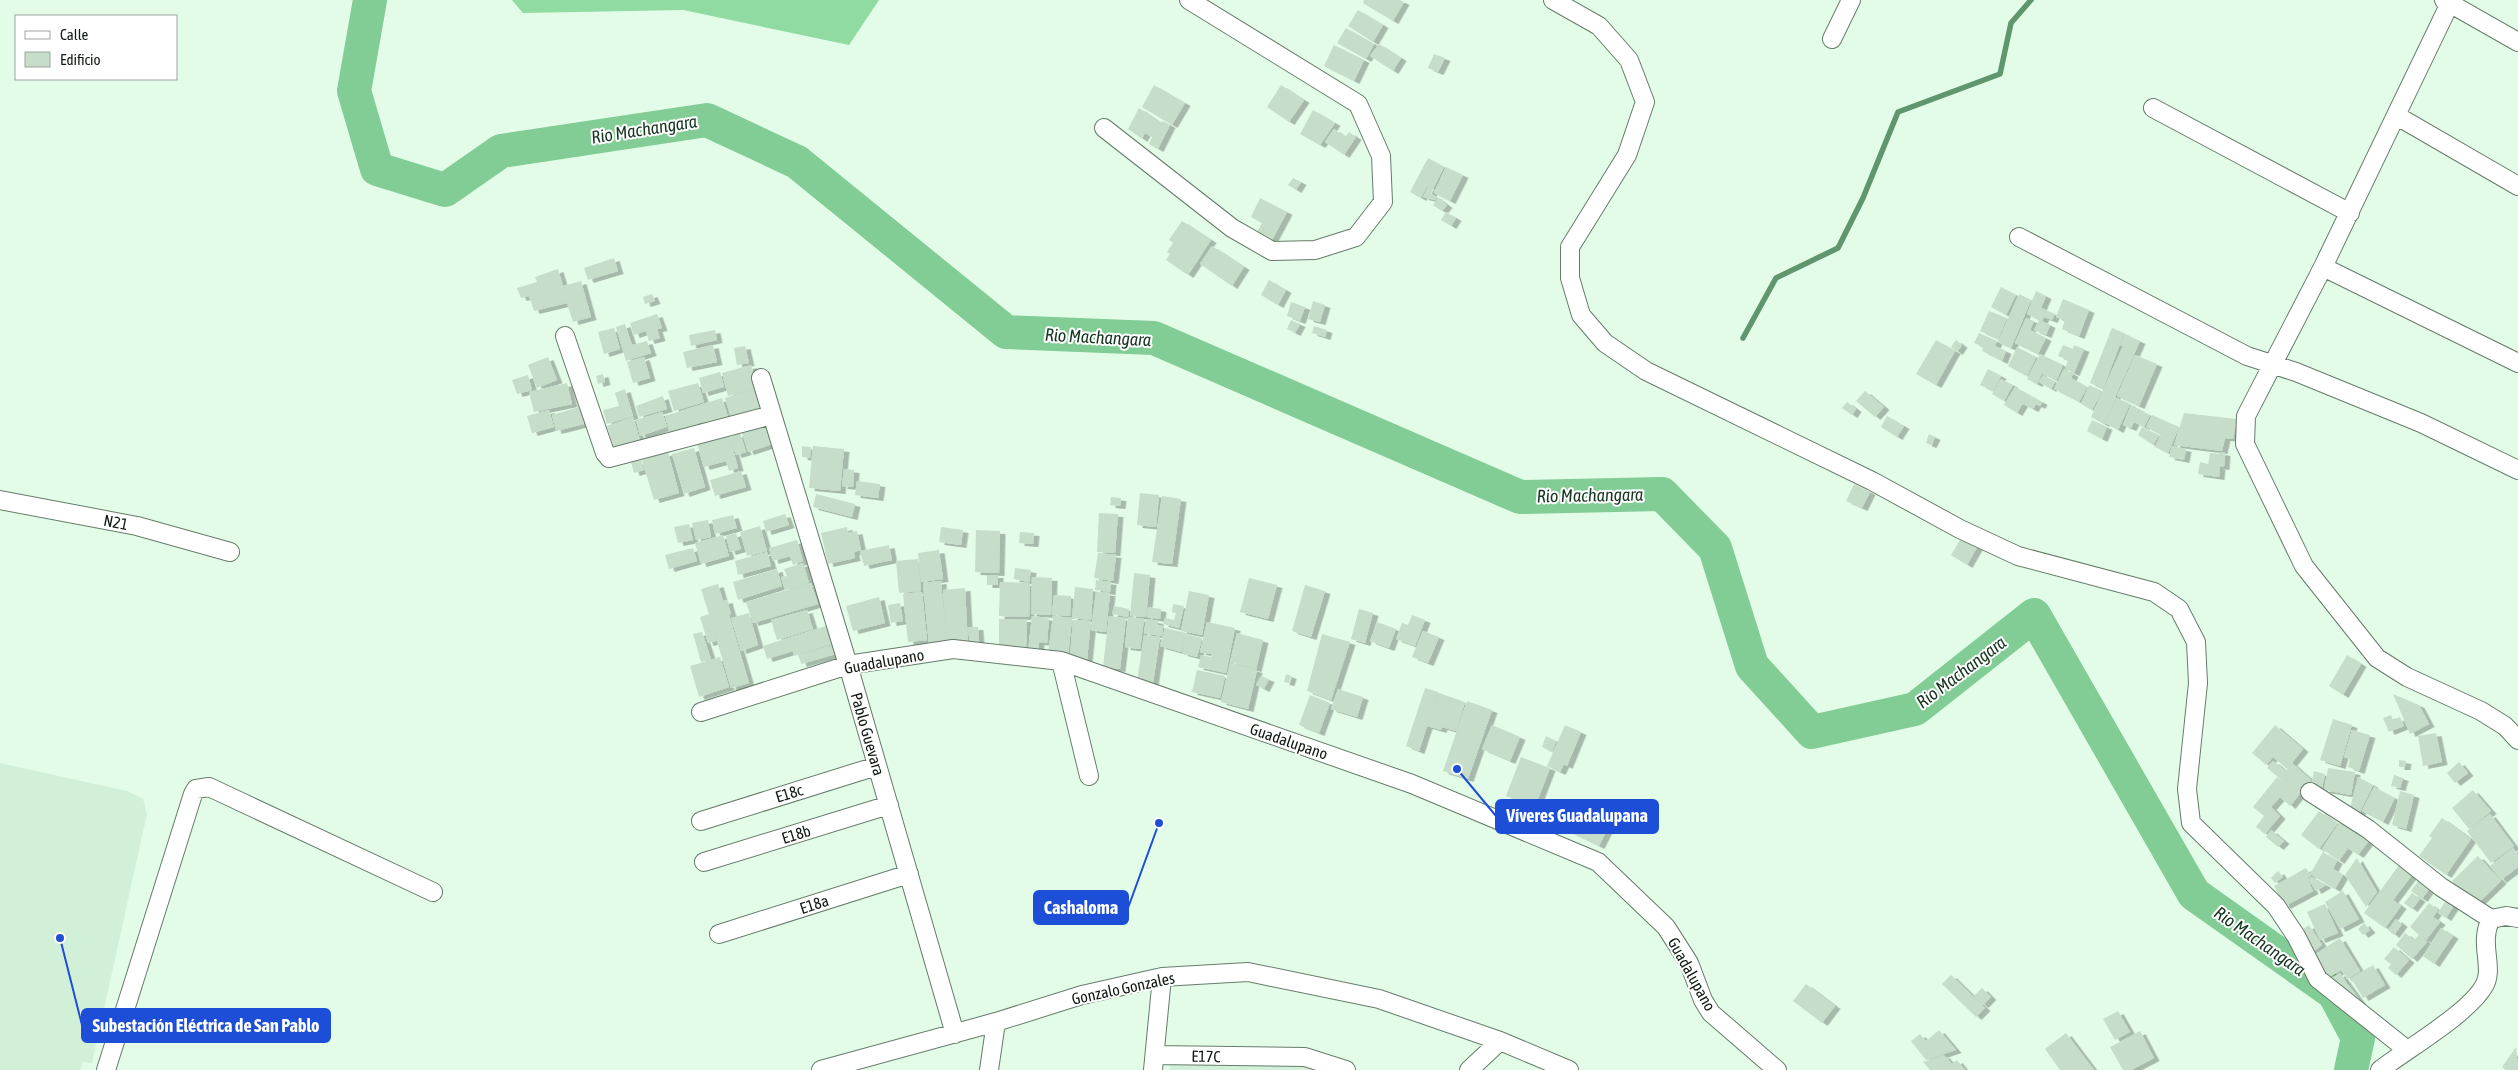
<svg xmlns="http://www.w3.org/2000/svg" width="2518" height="1070" font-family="'Asap Condensed',sans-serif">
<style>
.built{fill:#d1f0d7}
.forest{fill:#90dba2}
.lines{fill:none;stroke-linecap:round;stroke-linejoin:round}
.stream{stroke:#60966e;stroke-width:5.5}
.river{stroke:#82cc95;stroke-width:34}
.building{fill:#c5ddc9;filter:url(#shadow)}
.street-casing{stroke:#667c6a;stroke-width:20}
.street{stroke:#fff;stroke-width:18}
.labels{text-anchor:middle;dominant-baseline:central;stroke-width:4;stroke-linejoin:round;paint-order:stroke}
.street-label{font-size:16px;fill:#101912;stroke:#fff}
.water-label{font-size:18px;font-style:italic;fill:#15351f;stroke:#fff}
.leader{fill:none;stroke:#1d4ed8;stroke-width:2}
.callout-dot{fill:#1d4ed8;stroke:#fff;stroke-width:2}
.callout{fill:#1d4ed8;stroke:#1d4ed8;stroke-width:2}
.callout-label{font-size:18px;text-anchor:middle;font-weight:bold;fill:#fff}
</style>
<defs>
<filter id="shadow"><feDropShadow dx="5.5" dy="3" stdDeviation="0" flood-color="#0004"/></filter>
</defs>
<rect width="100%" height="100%" fill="#e3fce8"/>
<path class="built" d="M0 763 127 791 143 799 147 814 92 1063 83 1062 80 1070H0Z
M1305 1063 1320 1070H1170V1065Z"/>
<path class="forest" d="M512 0H879L849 45 683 10 523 13Z"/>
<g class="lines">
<path class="stream" d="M1743 338 1776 278 1838 248 1863 198 1898 112 2000 74 2011 23 2031 0"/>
<path class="river" d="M370 0 354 91 377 169 445 190 501 151 707 120 797 162 1006 332 1154 338 1520 497 1662 494 1715 548 1752 666 1812 732 1915 709 2034 615 2194 894 2334 993 2358 1038 2351 1070"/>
</g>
<path class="building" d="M1364 0H1400L1404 2 1393 21 1363 3Z
M1358 10 1383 25 1373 42 1348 26Z
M1346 28 1374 44 1366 59 1337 43Z
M1379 44 1401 58 1393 71 1370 56Z
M1334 45 1364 60 1354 81 1324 66Z
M1434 54 1445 58 1438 72 1428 68Z
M1154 85 1185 103 1172 125 1142 107Z
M1281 85 1304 100 1289 122 1267 107Z
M1139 108 1161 123 1163 121 1170 125 1158 149 1149 144 1152 137 1145 133 1142 139 1128 129Z
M1313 110 1335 123 1320 145 1300 134Z
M1334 129 1345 137 1349 132 1356 137 1344 155 1325 142Z
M1428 158 1444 167 1433 189 1427 186 1421 198 1410 192Z
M1446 167 1463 175 1450 201 1434 193Z
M1293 178 1301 182 1296 190 1288 185Z
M1428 187 1433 190 1431 194 1437 197 1435 200 1423 197Z
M1260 198 1287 212 1271 242 1256 234 1262 223 1251 217Z
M1438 198 1447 205 1442 211 1433 205Z
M1446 212 1456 218 1451 226 1441 220Z
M1182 221 1211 240 1188 275 1166 260 1170 254 1167 252 1173 243 1169 240Z
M1212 246 1244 267 1232 286 1200 264Z
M614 258 618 271 588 280 584 268Z
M558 269 563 286 581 281 591 317 573 322 567 303 534 311 529 296 521 298 517 288 537 282 535 277Z
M1269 280 1286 290 1278 305 1261 295Z
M2001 287 2016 295 2006 315 1991 307Z
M2036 291 2046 296 2041 308 2055 314 2052 320 2044 317 2042 321 2050 325 2046 335 2034 330 2039 320 2027 314Z
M652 294 655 301 645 304 643 297Z
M2019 294 2031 300 2011 348 1998 342Z
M2063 299 2089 310 2079 336 2062 329 2065 320 2056 317Z
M1313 301 1325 305 1320 322 1308 319Z
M1291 302 1305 307 1300 321 1287 316Z
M1989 311 2007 318 1998 339 1980 331Z
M657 314 662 328 657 329 660 338 649 341 646 331 634 335 630 323Z
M2026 318 2034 321 2030 330 2046 338 2038 354 2015 343Z
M1291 320 1300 324 1295 333 1287 329Z
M625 324 632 345 647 341 651 353 626 361 616 327Z
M1314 326 1327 330 1325 337 1312 333Z
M614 328 620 349 604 354 598 332Z
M2112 328 2124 333 2103 389 2090 383Z
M715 330 717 340 691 346 689 335Z
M1979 333 1997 341 1995 346 2006 351 2002 361 1982 351 1983 347 1974 343Z
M2125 334 2140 341 2115 397 2106 393 2116 398 2104 424 2091 417 2123 346 2120 345Z
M1936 340 1955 351 1936 385 1916 374Z
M1956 340 1962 345 1957 352 1951 347Z
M713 345 717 362 687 368 683 352Z
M2063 345 2073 349 2074 345 2084 349 2074 373 2065 369 2068 360 2058 356Z
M745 346 749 363 737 365 734 348Z
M2017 347 2036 357 2027 376 2008 366Z
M2040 354 2063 365 2056 381 2042 373 2037 384 2027 379Z
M2135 355 2157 364 2139 406 2117 396Z
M548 357 557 380 537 388 528 365Z
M644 357 650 378 633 383 627 362Z
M751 365 757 388 728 396 722 373Z
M1988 369 2001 376 1993 391 1980 385Z
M2064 369 2073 374 2071 378 2087 387 2079 402 2054 389Z
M720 372 724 387 703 393 699 378Z
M603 374 605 382 598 384 596 376Z
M528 375 532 390 517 394 512 380Z
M2043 375 2055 382 2051 389 2039 382Z
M2001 379 2013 385 2004 401 1992 394Z
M567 383 572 404 534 412 529 392Z
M698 383 704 402 674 411 668 391Z
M2089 385 2102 391 2092 410 2081 404Z
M2015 387 2042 402 2040 406 2036 404 2033 409 2023 404 2026 398 2017 413 2004 405Z
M625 389 633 416 607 424 603 410 619 406 615 393Z
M755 389 761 409 731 418 725 398Z
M1865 391 1884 407 1875 417 1856 401Z
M663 396 667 409 639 417 636 406Z
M722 398 728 417 703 425 702 422 698 423 700 432 672 441 665 416Z
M2117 398 2130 404 2118 430 2105 423Z
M1847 402 1856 409 1852 415 1842 408Z
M2131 405 2139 409 2135 419 2140 410 2150 415 2144 427 2134 422 2131 428 2123 425Z
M579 407 584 424 556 431 552 415Z
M549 410 554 427 532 433 527 416Z
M662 412 667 427 640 436 636 420Z
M2184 413 2237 419 2233 439 2225 438 2222 451 2174 445Z
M2152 415 2179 427 2168 453 2155 447 2165 425 2160 434 2146 427Z
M1887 416 1904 426 1897 437 1881 427Z
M633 417 642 447 616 455 607 426Z
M2092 420 2107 427 2102 439 2087 431Z
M767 426 773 444 748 452 742 433Z
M2142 427 2159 435 2153 445 2138 435Z
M740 433 746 452 736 455 730 437Z
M729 434 738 468 729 471 726 461 704 467 697 443Z
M1929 434 1935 437 1931 445 1926 443Z
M802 446 811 447 810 458 802 457Z
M813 446 844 449 840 491 809 488Z
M2172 446 2186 449 2184 460 2169 457Z
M694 448 705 487 684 494 672 454Z
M668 452 679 493 654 500 642 460Z
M2220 452 2225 453 2224 467 2208 465 2210 453 2219 454Z
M641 460 644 470 634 473 631 462Z
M2200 462 2220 467 2219 477 2198 474Z
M844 469 854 470 853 487 842 486Z
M741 471 746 487 715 496 710 480Z
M857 481 880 484 878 498 855 495Z
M1854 484 1870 492 1862 508 1846 501Z
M1140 493 1159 495 1156 527 1137 525Z
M816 494 855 504 852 517 813 507Z
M1162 496 1181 499 1172 564 1152 562Z
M1111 497 1121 498 1120 506 1110 505Z
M1099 513 1118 514 1115 553 1097 552Z
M785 514 789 525 766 532 763 521Z
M733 515 737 528 715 534 712 520Z
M708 520 711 537 696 540 692 523Z
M689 524 693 540 678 543 674 527Z
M760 526 767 551 747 556 740 532Z
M847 527 848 533 857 531 861 550 854 552 855 558 828 564 821 533Z
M941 527 963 530 961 545 939 542Z
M976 530 1000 531 999 573 975 572Z
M1020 532 1034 533 1033 544 1019 543Z
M736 533 741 549 730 552 726 536Z
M723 535 729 556 701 564 695 543Z
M1963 535 1979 544 1967 565 1951 555Z
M797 540 803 561 793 565 790 556 773 561 769 548Z
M889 545 892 560 864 566 860 551Z
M693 548 697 561 669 569 665 555Z
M939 550 943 579 921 582 918 553Z
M767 552 771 566 738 575 735 561Z
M1098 553 1116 555 1113 581 1094 578Z
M918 559 921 591 899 593 896 561Z
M803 563 809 583 785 590 781 577 787 576 784 569Z
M1015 568 1031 570 1029 582 1014 579Z
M777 569 782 586 738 600 733 582Z
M1134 573 1150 575 1146 617 1130 616Z
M987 575H998V585H987Z
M1032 577 1052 578 1051 615 1031 614Z
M1249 578 1277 585 1268 619 1240 612Z
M1096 580 1111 582 1110 592 1095 590Z
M941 581 946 637 943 590 965 588 968 644 929 645 923 583Z
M1000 582 1030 583 1029 617 999 616Z
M811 583 818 604 753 623 746 602Z
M718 584 723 601 727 600 731 614 710 621 729 615 749 683 731 688 713 628 716 641 708 643 700 617 709 614 701 589Z
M1305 585 1325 591 1311 637 1292 631Z
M1075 587 1093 589 1091 620 1072 618Z
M1189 591 1209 595 1202 635 1181 631Z
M922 592 927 640 908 642 903 594Z
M1096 592 1110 593 1106 632 1091 630Z
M1054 595 1071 596 1070 616 1052 615Z
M879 597 885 623 853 631 846 606Z
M900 603 903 621 891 623 888 605Z
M1173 604 1184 606 1179 628 1163 624 1165 618 1174 620 1176 613 1172 612Z
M1114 606 1129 609 1128 617 1144 619 1140 649 1125 647 1128 617 1112 614Z
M1148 607 1161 609 1160 619 1147 617Z
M1359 609 1373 613 1365 643 1351 639Z
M807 610 813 629 777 640 771 620Z
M749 613 758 645 741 651 731 618Z
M1412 615 1425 620 1415 646 1396 639 1402 623 1408 625Z
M1032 616 1049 618 1047 643 1039 642 1038 653 1028 652Z
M1053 616 1072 618 1068 657 1048 655Z
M1109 616 1126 618 1120 669 1103 667Z
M999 619H1027L1026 648 999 647Z
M1146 619 1158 621V625L1163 626 1162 636 1144 633Z
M1073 620 1091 621 1087 660 1070 658Z
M1207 622 1235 628 1226 673 1198 667 1201 655 1211 657 1212 654 1200 652Z
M1377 622 1396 629 1389 648 1370 641Z
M826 626 832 644 794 656 793 651 767 659 763 646Z
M968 627H978L979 644 970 645Z
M1165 628 1186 633 1181 652 1160 646Z
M1423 631 1439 637 1428 663 1412 657Z
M702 632 711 659 701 662 693 634Z
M1237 633 1263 640 1256 669 1230 662Z
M1186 634 1202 638 1197 657 1182 653Z
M1322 634 1350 642 1331 700 1307 691Z
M1144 635 1160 637 1153 683 1137 681Z
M833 645 836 654 801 664 799 655Z
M2347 655 2361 664 2343 695 2329 686Z
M720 657 729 687 699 697 690 666Z
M1230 663 1257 670 1248 709 1221 702Z
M1197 670 1225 676 1220 698 1192 692Z
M1286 674 1291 676 1289 683 1284 682Z
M1261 676 1269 679 1264 689 1256 685Z
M1425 688 1438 692 1434 707 1439 693 1465 702 1456 731 1442 727 1441 730 1427 726 1419 751 1406 746Z
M1338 689 1363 697 1357 717 1331 709Z
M2393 694 2419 705 2429 724 2410 734Z
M1310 695 1330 703 1319 733 1299 725Z
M1467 701 1492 710 1468 779 1443 771Z
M2391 715 2393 720 2400 717 2404 726 2389 732 2383 718Z
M2333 719 2352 725 2340 766 2320 760Z
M1492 725 1520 737 1510 761 1482 749Z
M1565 725 1581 732 1567 766 1564 764 1560 772 1547 766Z
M2275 725 2303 749 2287 769 2273 757 2266 765 2252 753Z
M2352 730 2370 735 2359 771 2348 767 2350 759 2344 757Z
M2436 733 2442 762 2423 766 2418 736Z
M1546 736 1556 741 1552 752 1542 747Z
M1521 757 1550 768 1535 807 1506 796Z
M2399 760 2406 761 2405 767H2399Z
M2273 761 2286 771 2292 763 2311 780 2290 806 2280 797 2271 807 2280 816 2265 834 2256 827 2264 816 2253 807 2277 777 2283 781 2267 768Z
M2459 762 2468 773 2455 783 2447 773Z
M2328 768 2355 772 2351 795 2324 790Z
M2314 771 2325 774 2322 788 2311 785Z
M2394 775 2403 778 2400 788 2391 786Z
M2358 777 2373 785 2358 816 2349 812Z
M2374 787 2395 798 2383 822 2362 811Z
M2473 790 2491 811 2469 829 2452 808Z
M2400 791 2414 795 2406 829 2392 825Z
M1578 805 1611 822 1599 846 1566 830Z
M2319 811 2337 824 2319 849 2301 835Z
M2490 814 2514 846 2491 863 2467 831Z
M2442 818 2471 839 2446 875 2419 856 2432 838 2429 836Z
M2340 822 2368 842 2358 855 2348 848 2339 861 2322 849Z
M2271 830 2284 841 2278 847 2266 837Z
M2513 848 2518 855V867L2501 880 2490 866Z
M2323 852 2337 861 2333 869 2343 875 2335 889 2310 874Z
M2478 856 2501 881 2475 906 2452 881Z
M2357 858 2377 892 2366 907 2345 875Z
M2402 861 2415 871 2393 900 2401 906 2385 928 2364 913Z
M2306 868 2311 876 2307 878 2313 891 2285 906 2274 886Z
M2278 871 2283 877 2275 883 2271 878Z
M2312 877 2326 885 2316 891 2308 879Z
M2421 877 2432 885 2422 899 2411 891Z
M2343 891 2359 919 2340 929 2325 902Z
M2412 893 2420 899 2412 909 2404 903Z
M2448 897 2456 902 2446 918 2438 913Z
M2429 903 2438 910 2433 917 2440 922 2426 940 2421 937 2427 942 2412 959 2396 945 2405 933 2414 940 2419 935 2410 927Z
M2325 904 2338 933 2320 940 2307 912Z
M2396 919 2402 924 2394 935 2388 930Z
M2364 923 2370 930 2363 935 2358 929Z
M2309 925 2322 945 2311 953 2297 933Z
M2441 928 2453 936 2434 964 2423 956Z
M2340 938 2360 971 2347 979 2341 970 2324 981 2310 958Z
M2394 947 2409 960 2396 975 2388 968 2391 964 2384 959Z
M2373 965 2385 985 2363 998 2351 978Z
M2340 973 2361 1002 2348 998 2327 980Z
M1951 975 1985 1008 1976 1017 1942 984Z
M1806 984 1835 1006 1822 1023 1793 1001Z
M1982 988 1991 997 1983 1005 1974 996Z
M2118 1011 2130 1032 2115 1040 2103 1019Z
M1939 1030 1956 1050 1926 1060 1911 1041 1920 1034 1926 1041Z
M2140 1031 2154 1058 2131 1070H2123L2110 1047Z
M2066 1033 2094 1070H2060L2045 1049Z
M2516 1047 2518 1070H2506L2502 1067Z
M1944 1055 1952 1064 1957 1060 1965 1070H1930L1923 1062Z"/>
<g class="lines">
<defs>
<path id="street" d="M1553 0 1599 26 1629 60 1645 102 1627 155 1570 247V278L1581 315 1605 343 1646 371 1872 481 1960 529 2018 556 2154 592 2179 609 2196 642 2198 683 2187 789 2191 823 2276 906 2296 936 2318 979 2406 1049
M2444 0 2518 42
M2450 3 2323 267 2246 416 2245 444 2304 566 2377 658 2407 677 2481 711 2505 726 2518 740
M1832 39 1851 0
M2153 108 2350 213
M2397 116 2518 186
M1104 128 1232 228 1272 251 1315 250 1356 237 1383 202 1381 156 1358 104 1189 0
M2019 237 2247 356 2296 372 2421 423 2518 470
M2323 267 2518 363
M565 336 605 453 609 458 772 415
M761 378 848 665 955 1034
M0 500 137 526 230 552
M1061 661 1089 776
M701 712 848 665 953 649 1061 661 1412 784 1598 862 1666 927 1689 963 1703 1000 1711 1013 1777 1070
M2310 792 2368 829 2441 887 2491 919
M701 821 877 766
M704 862 889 805
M719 934 909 874
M1155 1055 1305 1057 1346 1070
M106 1070 193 794 196 789 209 787 433 892
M821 1070 996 1022 1082 995 1162 977 1248 972 1379 999 1500 1041 1569 1070
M989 1070 996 1022
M1153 1070 1162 977
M1469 1070 1500 1041
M2380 1070C2407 1049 2469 1013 2484 986 2495 968 2478 943 2491 919L2506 916 2518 918"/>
</defs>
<use href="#street" class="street-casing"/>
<use href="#street" class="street"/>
</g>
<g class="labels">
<g class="street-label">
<text transform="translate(116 522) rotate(11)">N21</text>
<text transform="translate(884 661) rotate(-10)">Guadalupano</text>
<text transform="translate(868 734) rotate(74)">Pablo Guevara</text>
<text transform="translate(1289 741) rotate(19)">Guadalupano</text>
<text transform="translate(789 793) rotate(-17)">E18c</text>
<text transform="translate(796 834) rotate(-17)">E18b</text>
<text transform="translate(814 904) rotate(-18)">E18a</text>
<text transform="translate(1692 974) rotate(61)">Guadalupano</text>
<text transform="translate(1123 988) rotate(-12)">Gonzalo Gonzales</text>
<text transform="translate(1206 1056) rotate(1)">E17C</text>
</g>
<g class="water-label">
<text transform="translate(644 129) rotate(-9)">Rio Machangara</text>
<text transform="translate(1098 337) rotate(3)">Rio Machangara</text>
<text transform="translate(1590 495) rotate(-1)">Rio Machangara</text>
<text transform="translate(1961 672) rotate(-37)">Rio Machangara</text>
<text transform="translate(2260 941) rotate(35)">Rio Machangara</text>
</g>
</g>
<path class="leader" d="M1457 769L1496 816M1159 823L1128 908M60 938L82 1025"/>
<g class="callout-dot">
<circle cx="1457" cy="769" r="5"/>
<circle cx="1159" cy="823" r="5"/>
<circle cx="60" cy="938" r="5"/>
</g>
<g class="callout">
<rect x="1496" y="800" width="162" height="33" rx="5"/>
<rect x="1034" y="891" width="94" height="33" rx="5"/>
<rect x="82" y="1009" width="248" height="33" rx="5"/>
</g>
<g class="callout-label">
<text x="1577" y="822">Víveres Guadalupana</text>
<text x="1081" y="914">Cashaloma</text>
<text x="206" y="1032">Subestación Eléctrica de San Pablo</text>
</g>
<rect x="15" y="15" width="162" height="65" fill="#ffffff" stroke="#9fa3a0"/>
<rect x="25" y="31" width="25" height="8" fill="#ffffff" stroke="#9fa3a0"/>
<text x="60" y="40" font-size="15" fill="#101912">Calle</text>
<rect x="25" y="52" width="25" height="15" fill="#c5ddc9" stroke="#9fa3a0"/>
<text x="60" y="65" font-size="15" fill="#101912">Edificio</text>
</svg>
